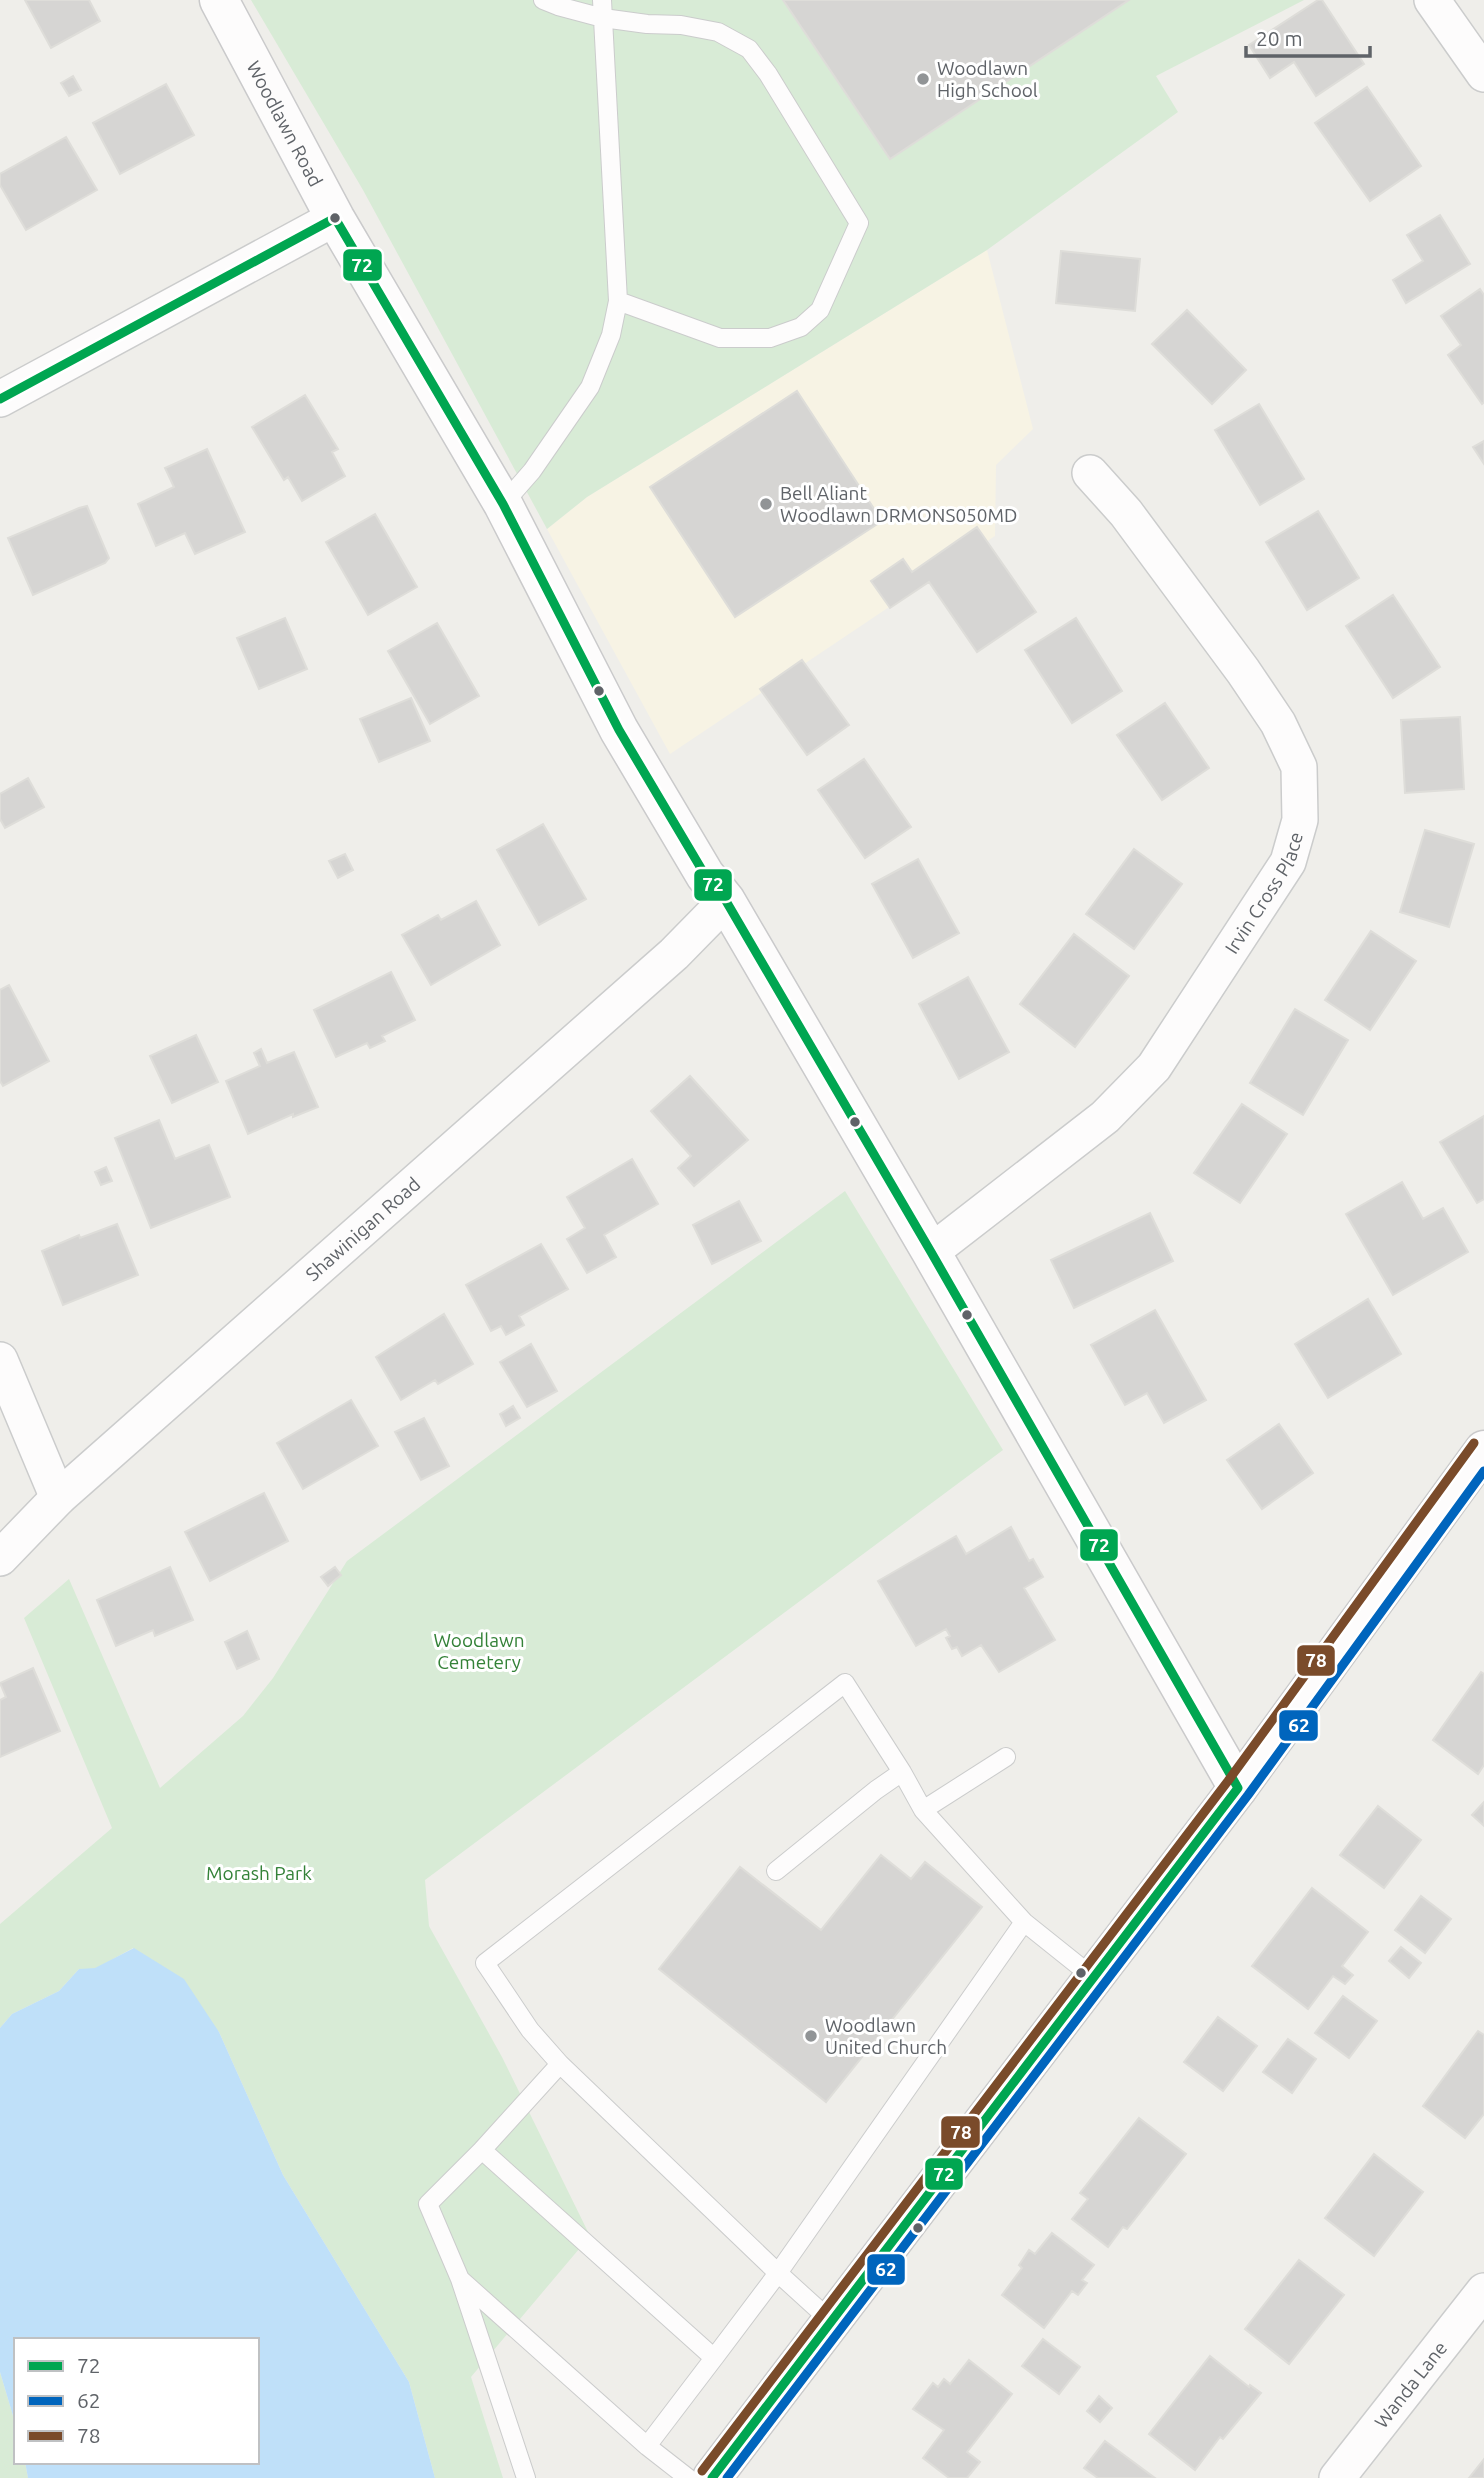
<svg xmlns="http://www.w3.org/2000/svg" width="1484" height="2478" font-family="Ubuntu,sans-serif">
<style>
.commercial{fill:#f7f3e4}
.green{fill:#d8ebd6}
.water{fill:#bfe0f9}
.building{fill:#d6d5d3;stroke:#deddd9;stroke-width:2}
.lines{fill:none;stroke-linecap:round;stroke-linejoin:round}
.lane-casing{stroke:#cbcccc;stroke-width:20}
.street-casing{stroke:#cbcccc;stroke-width:38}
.secondary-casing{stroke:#cacacb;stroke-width:41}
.lane{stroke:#fdfcfc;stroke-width:18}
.street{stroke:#fdfcfc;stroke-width:35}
.secondary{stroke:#fdfcfc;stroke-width:38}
.bus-1-casing{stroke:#fff;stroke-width:14}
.bus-2-casing{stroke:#fff;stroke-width:14}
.bus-3-casing{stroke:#fff;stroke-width:14}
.bus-1{stroke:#00a651;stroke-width:9}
.bus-2{stroke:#0065bd;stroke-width:9}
.bus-3{stroke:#7a4b2a;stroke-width:9}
.poi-dot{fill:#919496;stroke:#fff;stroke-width:2.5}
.bus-dot{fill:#5f6368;stroke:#fff;stroke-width:2.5}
.labels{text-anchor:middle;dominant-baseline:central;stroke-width:6;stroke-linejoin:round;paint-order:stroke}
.poi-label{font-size:19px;fill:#5f6368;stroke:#fff;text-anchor:start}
.street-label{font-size:19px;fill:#5f6368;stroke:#fff}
.park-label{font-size:19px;fill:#348238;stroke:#fff}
.line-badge{stroke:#fff;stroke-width:2.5}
.badge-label{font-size:19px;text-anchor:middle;font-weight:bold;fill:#fff}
</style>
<rect width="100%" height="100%" fill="#efeeea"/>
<path class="commercial" d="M987 250 1033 429 996 465 995 536 670 754 547 529 587 497Z"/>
<path class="green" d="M251 0H1304L1156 76 1178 112 987 250 587 497 547 529 363 190Z
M845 1191 1003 1450 425 1880 429 1926 502 2057 590 2236 471 2377 503 2478H435L409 2382 283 2175 219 2032 133 1948 95 1969H79L59 1991 12 2014 0 2028V1924L112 1828 24 1618 69 1579 160 1788 243 1716 273 1678 347 1561Z
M0 2372 16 2426V2462H25L28 2478H0Z"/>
<path class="water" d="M134 1948 184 1979 219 2032 283 2175 409 2382 435 2478H28L25 2462H257V2340H16V2426L0 2372V2028L12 2014 59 1991 79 1969 95 1968Z"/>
<path class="building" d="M25 0H89L100 21 51 48Z
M783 0H1129L890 159Z
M1318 0H1322L1364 64 1316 96 1294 62 1270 78 1249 45Z
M73 76 81 90 69 96 61 83Z
M166 84 194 135 120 174 93 123Z
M1367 87 1421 166 1370 201 1315 123Z
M66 137 97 190 26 230 0 185V174Z
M1440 215 1470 264 1406 303 1393 280 1423 261 1407 235Z
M1061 251 1140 259 1135 311 1056 303Z
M1480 289 1484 295V402L1482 404 1448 355 1461 345 1441 316Z
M1187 310 1246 370 1212 404 1152 344Z
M797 391 882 521 735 617 650 487Z
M305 395 338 449 332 452 345 476 302 501 288 477 284 480 252 427Z
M1259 404 1304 479 1260 505 1215 430Z
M1484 441V464L1473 447Z
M207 449 245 532 195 554 185 533 156 546 138 504 174 487 165 468Z
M87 506 109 558 105 563 33 595 8 538 79 508Z
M1318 511 1359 578 1307 610 1266 542Z
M375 514 417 587 368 615 326 542Z
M977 527 1036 612 977 652 929 582 890 608 871 581 903 559 912 572Z
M1393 595 1440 667 1393 698 1346 626Z
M285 618 307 669 259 689 237 638Z
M1076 618 1122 691 1072 723 1025 650Z
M437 623 479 696 430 724 388 651Z
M802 660 849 725 807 755 760 689Z
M411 698 430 741 379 762 360 719Z
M1165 703 1209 768 1162 800 1117 735Z
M1460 717 1464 789 1405 793 1401 720Z
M864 759 911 827 865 858 818 790Z
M28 778 44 807 5 828 0 819V794Z
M543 824 586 899 539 925 497 850Z
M1425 830 1474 844 1449 927 1400 912Z
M1134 849 1182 884 1134 949 1086 914Z
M345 854 353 870 338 878 329 861Z
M918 859 959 933 913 958 872 884Z
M476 901 500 945 431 985 402 935 438 915 441 920Z
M1371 931 1416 961 1370 1030 1325 1000Z
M1074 934 1129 976 1075 1047 1020 1004Z
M391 972 415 1020 382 1036 385 1041 370 1048 367 1043 336 1057 314 1010Z
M968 977 1009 1052 959 1079 919 1004Z
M9 985 49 1061 3 1086 0 1081V990Z
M1295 1009 1348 1040 1303 1115 1250 1083Z
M196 1035 218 1082 172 1103 150 1056Z
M261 1049 267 1063 294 1052 318 1107 293 1117V1114L248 1134 226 1081 260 1066 254 1053Z
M690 1076 748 1140 694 1186 678 1168 691 1156 651 1111Z
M1242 1104 1287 1134 1240 1203 1194 1173Z
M1484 1116V1199L1477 1203 1440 1142Z
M159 1120 175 1159 209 1145 230 1197 151 1228 115 1138Z
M632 1159 658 1204 604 1235 616 1257 587 1273 567 1239 585 1228 567 1197Z
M106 1167 112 1181 101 1185 95 1172Z
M1402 1182 1423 1219 1443 1208 1468 1252 1393 1295 1346 1214Z
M739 1201 761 1241 712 1264 693 1225Z
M1150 1213 1173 1261 1074 1308 1051 1260Z
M117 1224 138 1275 63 1305 42 1251 79 1235 80 1238Z
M541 1244 568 1289 519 1316 524 1325 506 1335 501 1326 491 1331 466 1285Z
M1368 1299 1401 1354 1328 1398 1295 1344Z
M1155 1310 1206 1400 1164 1423 1147 1393 1125 1405 1091 1345Z
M444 1314 473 1364 438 1384 435 1380 401 1400 376 1357Z
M531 1344 557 1391 527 1407 500 1362Z
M351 1400 378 1446 303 1489 277 1443Z
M513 1406 520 1418 506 1426 500 1414Z
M424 1418 449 1466 421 1480 395 1432Z
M1279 1424 1313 1473 1262 1509 1227 1460Z
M264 1493 288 1541 210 1581 185 1532Z
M1011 1527 1029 1561 1033 1559 1043 1577 1024 1588 1055 1640 999 1672 981 1645 962 1656 957 1647 952 1649 946 1638 950 1636 946 1629 916 1646 878 1581 956 1536 966 1554Z
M170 1567 193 1620 155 1636 153 1630 116 1646 97 1600Z
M335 1567 341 1575 328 1586 321 1577Z
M247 1631 259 1659 237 1669 225 1642Z
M33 1668 60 1731 0 1757V1700L6 1697 0 1683Z
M1481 1672 1484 1674V1765L1478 1774 1433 1740Z
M1484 1802V1826L1472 1815Z
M1378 1806 1421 1840 1384 1888 1340 1855Z
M881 1855 911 1879 925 1862 982 1907 826 2102 659 1969 740 1867 821 1930Z
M1312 1888 1368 1932 1342 1966 1353 1975 1345 1984 1333 1976 1308 2009 1252 1966Z
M1421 1896 1451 1919 1425 1953 1395 1930Z
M1401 1947 1421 1963 1409 1978 1389 1961Z
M1343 1996 1377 2021 1349 2058 1315 2033Z
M1218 2017 1257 2046 1223 2091 1184 2062Z
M1478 2031 1484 2035V2114L1465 2138 1423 2106Z
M1288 2039 1316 2059 1292 2093 1263 2072Z
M1139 2118 1186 2154 1127 2229 1123 2227 1108 2247 1072 2219 1088 2199 1080 2193Z
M1374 2154 1423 2192 1374 2256 1325 2218Z
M1052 2233 1094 2265 1082 2280 1087 2283 1078 2295 1072 2291 1044 2328 1002 2295 1022 2268 1019 2265 1029 2250 1035 2254Z
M1299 2260 1344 2295 1289 2364 1245 2329Z
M1043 2339 1080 2367 1059 2394 1022 2366Z
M1210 2356 1249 2387 1250 2385 1261 2393 1223 2439 1220 2437 1195 2470 1149 2434Z
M969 2360 1012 2394 967 2452 980 2462 967 2478H949L923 2458 944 2430 913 2409 933 2383 938 2387 944 2379 950 2384Z
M1099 2396 1112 2408 1100 2422 1087 2411Z
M1105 2441 1155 2478H1098L1084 2468Z
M1484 2459V2478H1469Z"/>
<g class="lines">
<defs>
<path id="lane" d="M543 0 558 6 603 18 647 24 681 25 718 32 749 49 768 74 859 223 820 310 801 327 770 338H720L618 301
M503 504 532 471 590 387 611 335 618 301 602 0
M923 1810 1006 1757
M776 1871 876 1790 902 1772 923 1810 1024 1922 1094 1978
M560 2064 530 2030 485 1963 845 1683 902 1772
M482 2150 714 2358 778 2273 1024 1922
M461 2280 647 2446 688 2478
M647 2446 714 2358
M526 2478 460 2279 428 2204 482 2150 560 2064 778 2273 832 2322"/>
<g id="street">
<path d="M1432 0 1484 74"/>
<path d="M0 399 335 218"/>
<path id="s1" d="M931 1252 1105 1117 1154 1067 1288 862 1300 820 1299 767 1278 723 1243 671 1126 513 1090 473"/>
<path d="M0 1360 58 1498"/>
<path id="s2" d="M0 1558 58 1498 674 954 726 901"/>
<path id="s3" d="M1337 2478 1484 2291"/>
</g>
<g id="secondary">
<path id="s4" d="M219 0 335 218 503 504 619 730 705 875 726 901 931 1252 1238 1788"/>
<path d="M712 2478 1238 1788 1484 1450"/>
</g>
</defs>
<use href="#lane" class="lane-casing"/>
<use href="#street" class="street-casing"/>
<use href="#secondary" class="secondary-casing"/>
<use href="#lane" class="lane"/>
<use href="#street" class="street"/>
<use href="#secondary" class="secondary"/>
<defs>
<path id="bus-1" d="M0 399 335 218 503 504 619 730 705 875 726 901 931 1252 1238 1788 712 2478"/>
<path id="bus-2" d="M727 2478 1248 1795 1484 1471"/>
<path id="bus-3" d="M702 2471 1228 1781 1474 1443"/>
</defs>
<use href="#bus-1" class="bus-1-casing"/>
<use href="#bus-2" class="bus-2-casing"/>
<use href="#bus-3" class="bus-3-casing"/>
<use href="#bus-1" class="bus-1"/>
<use href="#bus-2" class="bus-2"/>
<use href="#bus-3" class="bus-3"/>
</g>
<g class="poi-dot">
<circle cx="923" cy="79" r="7"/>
<circle cx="766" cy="504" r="7"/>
<circle cx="811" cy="2036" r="7"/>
</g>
<g class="bus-dot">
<circle cx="335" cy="218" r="6"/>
<circle cx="599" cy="691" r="6"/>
<circle cx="855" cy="1122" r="6"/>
<circle cx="967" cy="1315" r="6"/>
<circle cx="1081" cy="1973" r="6"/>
<circle cx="918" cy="2228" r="6"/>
</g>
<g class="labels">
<g class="poi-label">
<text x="937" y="68">Woodlawn<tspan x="937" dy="22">High School</tspan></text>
<text x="780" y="493">Bell Aliant<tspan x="780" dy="22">Woodlawn DRMONS050MD</tspan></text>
<text x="825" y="2025">Woodlawn<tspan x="825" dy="22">United Church</tspan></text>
</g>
<g class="street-label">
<text stroke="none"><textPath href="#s4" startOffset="140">Woodlawn Road</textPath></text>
<text stroke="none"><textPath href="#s1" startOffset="497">Irvin Cross Place</textPath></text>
<text stroke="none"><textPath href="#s2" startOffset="490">Shawinigan Road</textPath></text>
<text stroke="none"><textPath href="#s3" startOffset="119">Wanda Lane</textPath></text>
</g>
<g class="park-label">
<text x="479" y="1640">Woodlawn<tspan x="479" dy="22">Cemetery</tspan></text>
<text x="259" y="1873">Morash Park</text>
</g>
</g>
<g class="line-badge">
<rect x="342" y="248" width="41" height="34" rx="7" fill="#00a651"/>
<rect x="693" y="868" width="40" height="34" rx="7" fill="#00a651"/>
<rect x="1079" y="1528" width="40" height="34" rx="7" fill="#00a651"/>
<rect x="1296" y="1644" width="40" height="33" rx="7" fill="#7a4b2a"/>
<rect x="1278" y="1709" width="41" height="33" rx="7" fill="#0065bd"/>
<rect x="940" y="2115" width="41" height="34" rx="7" fill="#7a4b2a"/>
<rect x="924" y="2157" width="40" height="34" rx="7" fill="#00a651"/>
<rect x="866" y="2253" width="40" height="33" rx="7" fill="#0065bd"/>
</g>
<g class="badge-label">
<text x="362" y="272">72</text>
<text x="713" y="891">72</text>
<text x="1099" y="1552">72</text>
<text x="1316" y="1667">78</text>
<text x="1299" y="1732">62</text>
<text x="961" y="2139">78</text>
<text x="944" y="2181">72</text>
<text x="886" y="2276">62</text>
</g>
<rect x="14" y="2338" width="245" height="126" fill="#ffffff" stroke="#bfc1c3" stroke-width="2"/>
<rect x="28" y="2361" width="35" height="10" fill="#00a651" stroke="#bfc1c3" stroke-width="2"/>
<text x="77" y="2373" font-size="21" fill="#5f6368">72</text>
<rect x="28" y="2396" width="35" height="10" fill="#0065bd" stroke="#bfc1c3" stroke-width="2"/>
<text x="77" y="2408" font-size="21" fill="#5f6368">62</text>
<rect x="28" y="2431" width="35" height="10" fill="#7a4b2a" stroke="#bfc1c3" stroke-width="2"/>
<text x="77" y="2443" font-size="21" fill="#5f6368">78</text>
<path d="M1246 46v10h124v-10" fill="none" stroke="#5f6368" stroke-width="3.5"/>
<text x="1256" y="46" font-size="21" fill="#5f6368" stroke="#ffffff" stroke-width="5" paint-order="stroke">20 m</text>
</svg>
